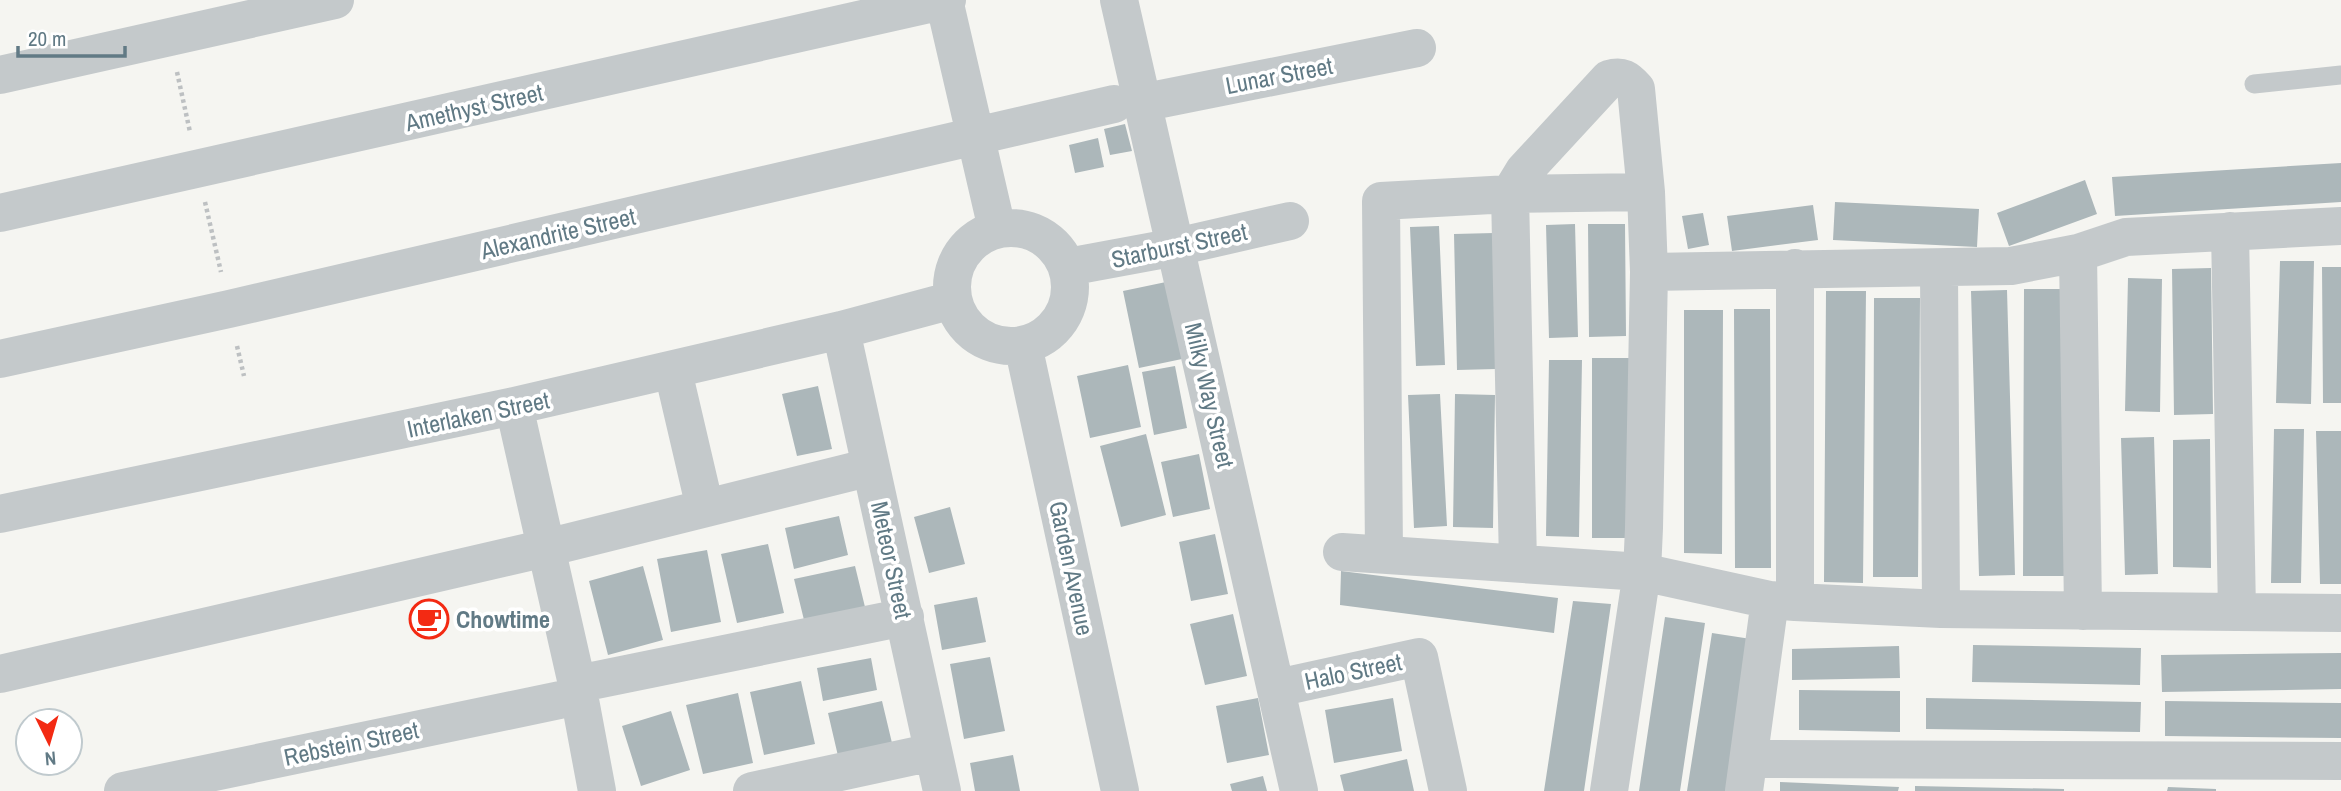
<svg xmlns="http://www.w3.org/2000/svg" width="2341" height="791" font-family="'Archivo Narrow',sans-serif">
<style>
.building{fill:#acb7ba}
.lines{fill:none;stroke-linecap:round;stroke-linejoin:round}
.path{stroke:#bdc0c2;stroke-width:4.5;stroke-dasharray:3.5 3.5;stroke-linecap:butt}
.service{stroke:#c4c9cb;stroke-width:19}
.minor{stroke:#c4c9cb;stroke-width:38}
.labels{text-anchor:middle;dominant-baseline:central;stroke-width:7;stroke-linejoin:round;paint-order:stroke}
.street-label{font-size:24px;fill:#617a85;stroke:#fff}
.poi-label{font-size:24px;font-weight:bold;fill:#617a85;stroke:#fff;text-anchor:start}
</style>
<rect width="100%" height="100%" fill="#f5f5f1"/>
<path class="building" d="M1125 124 1132 151 1110 155 1104 129Z
M1098 138 1104 167 1075 173 1069 145Z
M2341 163V202L2115 216 2112 177Z
M2085 180 2097 214 2009 246 1997 213Z
M1835 202 1979 209 1977 247 1833 240Z
M1813 205 1818 240 1732 251 1727 216Z
M1703 213 1709 245 1688 249 1682 216Z
M1575 224 1578 337 1549 338 1546 225Z
M1588 224H1625L1626 336 1589 337Z
M1439 226 1445 365 1416 366 1410 227Z
M1494 233 1496 369 1457 370 1454 234Z
M2280 261H2314L2311 404 2276 403Z
M2322 267H2341V403H2323Z
M2211 268 2213 414 2174 415 2172 269Z
M2128 278 2162 279 2160 412 2125 411Z
M1166 282 1182 359 1139 368 1123 291Z
M2024 289H2065L2064 576H2023Z
M2007 290 2015 575 1979 576 1971 291Z
M1826 291H1866L1863 583 1824 582Z
M1874 298H1920L1918 577H1873Z
M1734 309H1770L1771 568H1735Z
M1684 310H1723L1722 554 1684 553Z
M1592 358H1629V538H1592Z
M1549 360H1582L1579 537 1546 536Z
M1128 365 1141 427 1090 438 1077 376Z
M1175 366 1187 428 1154 435 1142 372Z
M818 386 832 449 797 456 782 394Z
M1440 394 1447 526 1414 528 1408 395Z
M1455 394 1495 395 1493 528 1453 527Z
M2274 429H2304L2301 583H2271Z
M2316 431H2341V584H2320Z
M1146 434 1166 515 1121 527 1100 446Z
M2154 437 2158 574 2125 575 2121 438Z
M2210 439 2211 568 2173 567V440Z
M1199 454 1210 509 1173 517 1161 462Z
M950 507 965 564 929 573 914 517Z
M839 516 848 555 794 569 785 528Z
M1215 534 1228 594 1191 601 1179 542Z
M768 544 784 613 737 623 721 554Z
M707 550 721 622 671 632 657 559Z
M643 566 663 640 608 655 589 581Z
M855 566 865 607 804 620 794 579Z
M1341 571 1558 598 1554 633 1340 605Z
M977 597 986 642 942 650 934 605Z
M1573 601 1611 604 1584 791H1544Z
M1233 614 1247 676 1205 685 1190 624Z
M1665 617 1705 623 1680 791H1639Z
M1712 633 1751 639 1726 791H1687Z
M1973 645 2141 648 2140 685 1972 682Z
M1899 646 1900 678 1792 680V649Z
M2341 653V689L2162 692 2161 655Z
M990 657 1005 731 964 739 950 664Z
M871 658 877 690 823 701 817 668Z
M801 681 815 744 764 755 750 692Z
M1799 690 1900 691V732L1799 730Z
M738 693 753 763 703 774 686 705Z
M1258 698 1269 755 1227 763 1216 706Z
M1393 698 1402 751 1334 763 1325 710Z
M1926 698 2141 702 2140 732 1926 729Z
M882 701 892 743 838 756 828 713Z
M2165 701 2341 703V738L2165 736Z
M671 711 690 770 641 786 622 726Z
M1013 755 1020 791H975L970 763Z
M1407 759 1414 791H1344L1340 775Z
M1263 776 1267 791H1232L1230 784Z
M1780 782 1899 787 1898 791H1780Z
M1915 786 2064 789V791H1915Z
M2168 787 2216 789V791H2167Z"/>
<g class="lines">
<path class="path" d="M177 72 190 132
M205 202 221 272
M237 346 244 376"/>
<path class="service" d="M2254 84 2341 75"/>
<path class="minor" d="M944 0 997 229
M1119 0 1299 791
M0 75 335 0
M1141 103 1417 48
M0 213 947 0
M952 287a59 59 0 1 1 118 0a59 59 0 1 1-118 0Z
M2230 231 2237 612
M2078 253 2083 611
M1068 267 1176 247 1290 221
M1795 268V602
M1939 268 1941 609
M1649 272 2011 266 2078 253 2126 237 2341 226
M841 330 942 791
M1023 345 1120 791
M0 359 229 309 1114 104
M673 371 705 508
M514 406 577 684 597 791
M0 514 514 406 841 330 953 300
M1342 552 1642 572 1770 600 1795 602 1941 609 2341 613
M1384 554 1381 201 1510 194 1524 171 1609 79C1622 75 1627 79 1636 89L1646 192 1649 272 1644 528 1642 572 1609 791
M1518 563 1510 194 1646 192
M0 674 546 548 871 467
M577 684 905 617
M1277 688 1419 657 1448 791
M1749 759 2341 761
M123 791 579 696
M752 791 933 752
M1744 791 1770 600"/>
</g>
<defs>
<symbol id="cafe-ring" viewBox="-11 -11 22 22"><circle r="9.5" fill="#fff" stroke="#f32a13" stroke-width="1.5"/><path d="M-5.5-4.5H6V0H3Q3 3.5 0 3.5H-2.5Q-5.5 3.5-5.5 0ZM3-3.2v2h1.7v-2ZM-6 4.5H4V6H-6Z" fill="#f32a13"/></symbol>
</defs>
<g fill-rule="evenodd">
<use href="#cafe-ring" x="407" y="597" width="44" height="44"/>
</g>
<g class="labels">
<g class="street-label">
<text transform="translate(1279 75) rotate(-11)">Lunar Street</text>
<text transform="translate(474 107) rotate(-13)">Amethyst Street</text>
<text transform="translate(558 233) rotate(-13)">Alexandrite Street</text>
<text transform="translate(1179 245) rotate(-12)">Starburst Street</text>
<text transform="translate(1210 395) rotate(77)">Milky Way Street</text>
<text transform="translate(478 414) rotate(-12)">Interlaken Street</text>
<text transform="translate(892 560) rotate(78)">Meteor Street</text>
<text transform="translate(1072 568) rotate(78)">Garden Avenue</text>
<text transform="translate(1353 671) rotate(-12)">Halo Street</text>
<text transform="translate(351 743) rotate(-12)">Rebstein Street</text>
</g>
<g class="poi-label">
<text x="456" y="619">Chowtime</text>
</g>
</g>
<g transform="translate(49 742) rotate(175)"><circle r="33" fill="#ffffff" stroke="#c0cace" stroke-width="2"/>
<path d="M0-5L12 26L0 18L-12 26Z" fill="#f32a13"/>
<text y="-10" font-size="19" font-weight="bold" text-anchor="middle" fill="#617a85">N</text>
</g>
<path d="M18 46v10h107v-10" fill="none" stroke="#617a85" stroke-width="3.5"/>
<text x="28" y="46" font-size="21" fill="#617a85" stroke="#ffffff" stroke-width="5" paint-order="stroke">20 m</text>
</svg>
